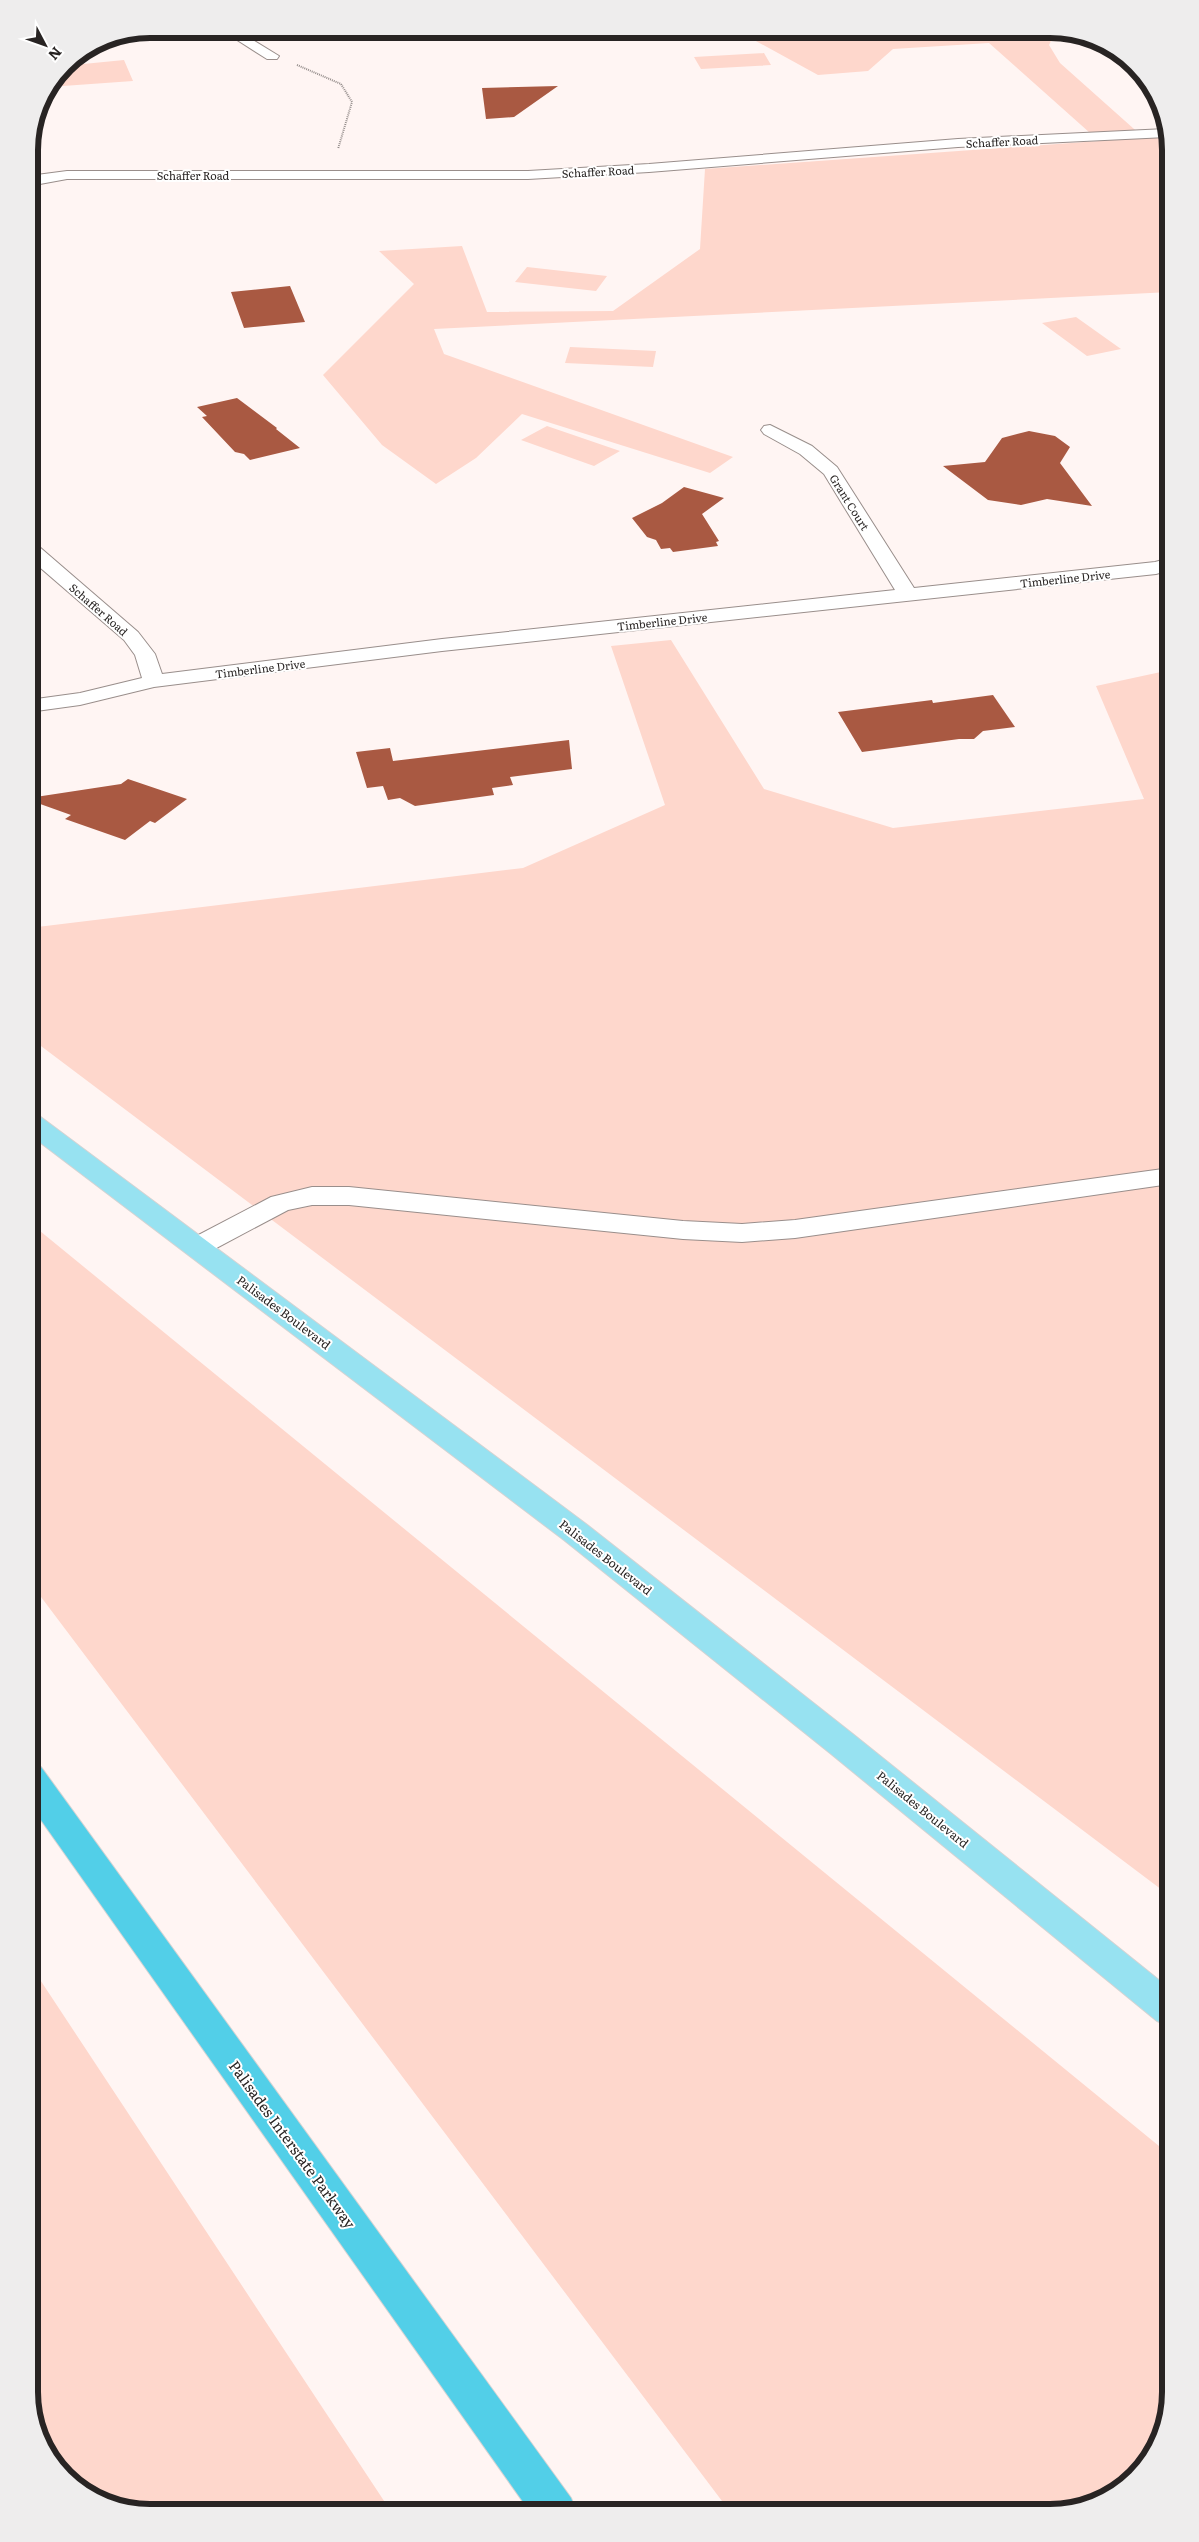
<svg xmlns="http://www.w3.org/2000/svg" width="1199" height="2542" font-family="Literata,serif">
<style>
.green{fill:#fed7cc}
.building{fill:#a95942}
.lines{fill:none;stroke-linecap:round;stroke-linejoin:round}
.minor-casing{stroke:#998e8b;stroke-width:2}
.major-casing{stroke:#d4d3d3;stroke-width:2}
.highway-casing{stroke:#d4d3d3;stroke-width:2}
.path{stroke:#938c8a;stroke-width:2;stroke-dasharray:1 1;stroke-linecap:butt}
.minor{fill:#fff;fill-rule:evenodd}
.major{fill:#97e2f1;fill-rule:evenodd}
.highway{fill:#52cfe8;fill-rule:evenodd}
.labels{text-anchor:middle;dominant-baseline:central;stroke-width:4;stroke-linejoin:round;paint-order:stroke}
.far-street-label{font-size:11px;fill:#282423;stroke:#fff}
.street-label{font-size:12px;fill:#282423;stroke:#fff}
.near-street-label{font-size:15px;fill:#282423;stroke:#fff}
.rim{fill:none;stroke:#282423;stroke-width:6}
</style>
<rect width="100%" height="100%" fill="#fff5f3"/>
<path class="green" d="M734 29H823L836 37 879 29H1057L1049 45 1060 63 1143 137 1168 139 1170 150V292L434 329 444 354 733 457 710 473 522 414 476 458 436 484 382 445 323 375 414 284 379 251 462 246 487 312 613 311 700 249 705 169 1099 141 989 43 893 49 868 71 818 75Z
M764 53 771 65 701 69 694 57Z
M124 60 133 81 49 87 63 66Z
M527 267 607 276 596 291 515 282Z
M1076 317 1121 349 1087 356 1042 323Z
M570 347 656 351 653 367 565 363Z
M547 426 620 451 594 466 521 440Z
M671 640 764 789 893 828 1144 799 1096 686 1170 670V1896L29 1037V928L523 868 665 805 611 646Z
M29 1222 1170 2155V2392L1150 2460 1095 2504 1049 2513H731L29 1581Z
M29 1963 392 2513H142L76 2488 38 2438 29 2392Z"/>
<path class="building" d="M558 86 514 117 486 119 482 88Z
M290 286 305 322 244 328 231 292Z
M237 398 277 428 276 429 300 448 250 460 244 454 235 452 202 417 207 416 197 407Z
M1029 431 1055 436 1070 447 1060 463 1092 506 1047 499 1021 505 988 500 943 466 985 462 1002 438Z
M684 487 724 498 702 514 719 541 716 542 718 546 673 552 670 548 661 549 656 540 647 537 632 518 662 503Z
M993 695 1015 727 983 731 974 739H959L862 752 838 712 932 700 933 703Z
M569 740 572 769 510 777 513 785 492 788 494 795 415 806 400 798 388 800 383 786 367 788 356 752 390 748 393 761Z
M128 779 187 799 155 823 150 821 125 840 65 819 71 815 29 800V798L121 784Z"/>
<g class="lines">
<defs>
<path id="minor" d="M220 29H235L279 56 277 59H267Z
M1166 129 1167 137 958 147 649 172 528 179H67L29 186V176L67 171H528L649 164 958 139Z
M29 339 35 340C41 350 41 370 35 380L29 381Z
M770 425 812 446 837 467 914 588 1155 562 1170 558V570L1156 574 442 651 154 687 80 705 29 712V700L80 693 142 678 135 655 124 640 29 558V542L36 544 138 632 155 654 162 674 442 639 895 590 824 474 800 454 764 434 761 430 764 426Z
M1170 1168V1184L795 1238 742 1242 683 1239 349 1205H312L288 1210 207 1253 197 1256 187 1253 183 1247 187 1241 271 1197 312 1187H349L683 1221 742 1224 795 1220Z"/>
<path id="major" d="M29 1113 38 1115 586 1524 854 1735 1170 1989V2026L1157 2021 830 1753 564 1540 29 1134Z"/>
<path id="highway" d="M29 1764 41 1767 571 2498 577 2513H531L29 1803Z"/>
</defs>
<use href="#minor" class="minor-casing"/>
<use href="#major" class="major-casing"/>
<use href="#highway" class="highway-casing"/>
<path class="path" d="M297 65 341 84 352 102 338 149"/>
<use href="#minor" class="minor"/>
<use href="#major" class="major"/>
<use href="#highway" class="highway"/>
</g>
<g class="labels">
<g class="far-street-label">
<text transform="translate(1002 141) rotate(-3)">Schaffer Road</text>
<text transform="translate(598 171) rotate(-3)">Schaffer Road</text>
<text x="193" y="175">Schaffer Road</text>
<text transform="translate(850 502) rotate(58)">Grant Court</text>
<text transform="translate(1065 578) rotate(-6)">Timberline Drive</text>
<text transform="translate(99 609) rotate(41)">Schaffer Road</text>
<text transform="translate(662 621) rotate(-6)">Timberline Drive</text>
<text transform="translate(260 668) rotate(-7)">Timberline Drive</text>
</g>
<g class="street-label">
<text transform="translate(284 1312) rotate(37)">Palisades Boulevard</text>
<text transform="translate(606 1557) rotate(38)">Palisades Boulevard</text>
<text transform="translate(923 1809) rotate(39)">Palisades Boulevard</text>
</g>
<g class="near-street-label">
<text transform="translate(293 2144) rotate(54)">Palisades Interstate Parkway</text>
</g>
</g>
<path d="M0 0H1199V2542H0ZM150 38H1050A112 112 0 0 1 1162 150V2392A112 112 0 0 1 1050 2504H150A112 112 0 0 1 38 2392V150A112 112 0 0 1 150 38Z" fill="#eeeded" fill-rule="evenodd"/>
<path class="rim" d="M150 38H1050A112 112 0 0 1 1162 150V2392A112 112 0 0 1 1050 2504H150A112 112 0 0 1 38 2392V150A112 112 0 0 1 150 38Z"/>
<g transform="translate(45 45) rotate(131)" stroke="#ffffff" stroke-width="4" paint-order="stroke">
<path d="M0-4L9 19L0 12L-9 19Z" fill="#282423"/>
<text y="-8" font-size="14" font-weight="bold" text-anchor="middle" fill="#282423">N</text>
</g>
</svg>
